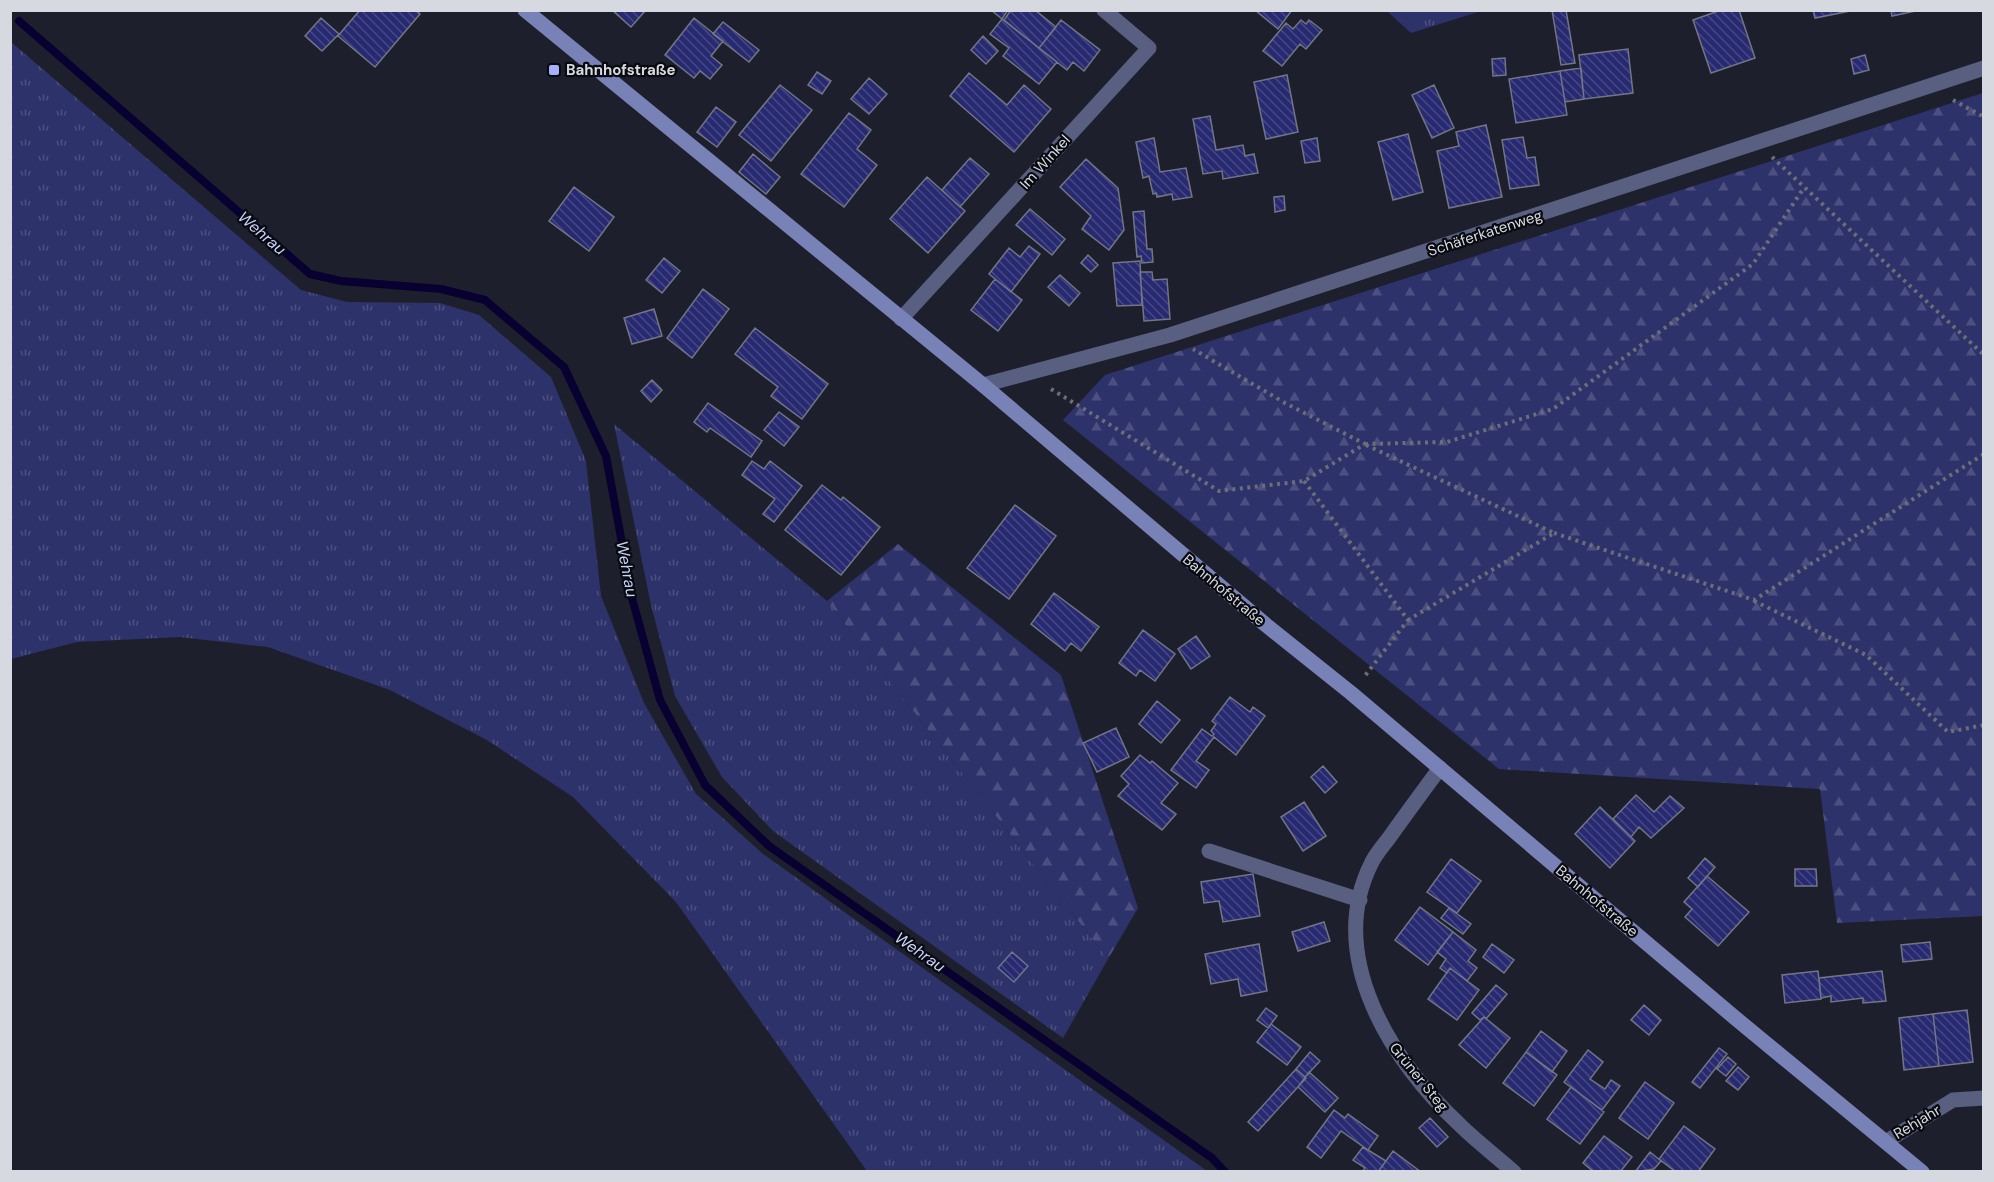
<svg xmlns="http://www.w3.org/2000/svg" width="1994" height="1182" font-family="'DM Sans',sans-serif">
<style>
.grass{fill:url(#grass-tufts)}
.forest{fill:url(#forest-firs)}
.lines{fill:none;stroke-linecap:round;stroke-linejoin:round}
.stream{stroke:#070031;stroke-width:8}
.building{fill:url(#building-back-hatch);stroke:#727585;stroke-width:1.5}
.path{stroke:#6b6e78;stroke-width:4;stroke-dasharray:3 4.5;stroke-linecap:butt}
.lane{stroke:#595f80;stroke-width:15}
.street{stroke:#595f80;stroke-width:15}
.secondary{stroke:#7982b7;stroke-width:15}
.poi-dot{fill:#a5b1fc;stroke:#090a0f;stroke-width:2}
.labels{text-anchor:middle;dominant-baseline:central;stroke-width:4.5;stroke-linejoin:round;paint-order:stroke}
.poi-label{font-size:15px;font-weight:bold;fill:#d7d9e1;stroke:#090a0f;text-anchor:start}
.street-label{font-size:15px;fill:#d7d9e1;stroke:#090a0f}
.water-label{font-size:16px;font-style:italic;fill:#c8d1fb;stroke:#090a0f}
</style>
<defs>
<pattern id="grass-tufts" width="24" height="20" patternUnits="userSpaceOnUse" patternTransform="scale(1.5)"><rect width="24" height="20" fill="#2e326a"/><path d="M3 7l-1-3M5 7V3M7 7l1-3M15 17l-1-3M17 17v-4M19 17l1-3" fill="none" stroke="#4c4f7f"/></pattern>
<pattern id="forest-firs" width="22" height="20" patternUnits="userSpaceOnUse" patternTransform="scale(1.5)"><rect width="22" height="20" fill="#2e326a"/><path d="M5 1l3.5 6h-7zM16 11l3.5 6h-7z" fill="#4c4f7f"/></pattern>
<pattern id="building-back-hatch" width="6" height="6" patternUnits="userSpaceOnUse" patternTransform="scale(1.5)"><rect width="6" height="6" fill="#282a71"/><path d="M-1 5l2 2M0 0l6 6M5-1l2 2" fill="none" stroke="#464885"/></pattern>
</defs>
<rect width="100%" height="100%" fill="#1d202c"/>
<path class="grass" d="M1387 11H1481L1411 33Z
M11 42 301 290 347 302 440 303 479 315 551 377 586 461 601 596 644 703 696 794 763 854 1207 1171H867L676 902 573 797 487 740 390 690 268 647 180 637 77 642 11 659Z
M614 424 827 601 1108 959 1063 1038 773 831 722 777 675 696 651 605Z"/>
<path class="forest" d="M1983 93V916L1837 923 1820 789 1499 769 1063 420 1105 375Z
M898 544 1061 675 1138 908 1108 959 827 601Z"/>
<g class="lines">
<path class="stream" d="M19 21 310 274 341 281 441 289 485 300 564 367 606 456 632 598 660 700 705 785 769 846 1212 1158 1225 1172"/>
</g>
<path class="building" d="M360 10H416L420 14 375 67 338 36Z
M612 10H646L631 27Z
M991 10H1008L1002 19Z
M1011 10H1035L1056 27 1039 48 1004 20Z
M1255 10H1292L1278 29Z
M1552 10H1566L1575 63 1561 65Z
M1721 10H1739L1755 58 1711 73 1693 20Z
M1813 10H1849L1850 11 1815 18Z
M1891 10H1916V11L1892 16Z
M321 18 339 34 322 51 305 36Z
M694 18 723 41 711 56 722 65 710 79 700 71 694 78 665 55Z
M1002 19 1057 62 1039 84 1003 56 1009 48 990 34Z
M1061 20 1100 50 1084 71 1073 62 1067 70 1039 48Z
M1301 20 1306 24 1309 20 1322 30 1306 49 1300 44 1282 66 1263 51 1286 23 1293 29Z
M723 22 759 50 749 62 713 34Z
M983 36 998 51 986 64 971 50Z
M1628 49 1633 93 1584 99 1579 55Z
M1865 55 1869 70 1854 74 1851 59Z
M1505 58 1506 75 1493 76 1492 59Z
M1581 68 1584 99 1565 102 1560 71Z
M1560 71 1567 115 1516 123 1509 79Z
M817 72 831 81 822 94 808 85Z
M969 73 1007 105 1024 85 1051 109 1014 152 950 96Z
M1287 75 1298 132 1266 139 1254 82Z
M869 78 887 94 869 114 851 99Z
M780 85 812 110 771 161 739 135Z
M1434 85 1454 128 1432 138 1412 95Z
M716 107 736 122 717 147 697 132Z
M849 113 871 130 857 149 877 165 844 207 801 174Z
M1210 116 1216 150 1243 145 1245 156 1254 154 1258 173 1223 179 1222 171 1203 174 1193 119Z
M1486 125 1502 197 1449 208 1437 151 1459 146 1456 132Z
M1408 134 1423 192 1393 200 1378 142Z
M1523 137 1527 158 1535 157 1539 185 1510 189 1502 140Z
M1154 138 1160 172 1186 168 1192 197 1173 200 1172 194 1157 197 1156 193 1153 194 1149 176 1143 178 1136 142Z
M1317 138 1320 161 1305 163 1301 141Z
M753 154 780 177 766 194 739 172Z
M970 158 989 174 960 207 942 190Z
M1086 159 1118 188 1124 230 1109 250 1082 229 1091 216 1060 187Z
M927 177 965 211 928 253 890 219Z
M574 187 614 217 589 251 549 221Z
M1284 196 1285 210 1275 212 1274 197Z
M1030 209 1065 239 1052 255 1016 225Z
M1144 211 1147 249H1152L1153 262 1142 263 1141 256 1137 257 1133 212Z
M1029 246 1040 254 1011 292 989 274 1009 248 1020 257Z
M1088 255 1098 265 1091 272 1081 263Z
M664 258 680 271 662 293 646 280Z
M1140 261 1142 305 1117 306 1113 263Z
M1140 272H1152L1153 280 1167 279 1170 319 1144 321Z
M1060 275 1080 293 1069 306 1048 287Z
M995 279 1022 300 998 331 971 310Z
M703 289 729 309 692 358 667 338Z
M654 309 662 336 632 344 624 318Z
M755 328 828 384 802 419 771 396 778 387 735 354Z
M652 380 662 390 651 402 641 391Z
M708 403 762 441 751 457 710 428 707 432 694 422Z
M779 412 799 427 784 446 764 430Z
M752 461 764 469 770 461 802 486 774 522 763 514 775 499 742 475Z
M822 485 841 500 843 497 880 527 841 575 785 530Z
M1015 505 1056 536 1009 599 967 568Z
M1054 593 1099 627 1081 651 1071 643 1065 651 1031 624Z
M1143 630 1175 654 1155 681 1140 670 1136 676 1119 663Z
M1196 636 1210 656 1191 669 1178 649Z
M1230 697 1250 712 1253 707 1265 716 1236 755 1214 737 1196 761 1209 770 1196 788 1171 770 1202 729 1212 736 1214 734 1211 731 1216 724 1212 721Z
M1157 701 1180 720 1161 743 1139 724Z
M1116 728 1129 757 1097 772 1083 743Z
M1140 755 1150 763 1152 761 1178 783 1161 803 1176 814 1162 830 1118 796 1129 784 1121 776Z
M1323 766 1337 782 1325 793 1311 777Z
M1636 795 1654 812 1670 796 1684 808 1651 838 1639 827 1631 837 1613 819Z
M1304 802 1326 836 1303 851 1281 817Z
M1600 807 1635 841 1610 868 1575 834Z
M1705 858 1715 867 1698 887 1688 878Z
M1451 859 1481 881 1457 913 1427 892Z
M1795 869H1816L1817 886H1795Z
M1253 874 1260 916 1223 922 1219 901 1204 903 1201 882Z
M1707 876 1749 912 1718 946 1685 917 1692 909 1684 902Z
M1420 907 1453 932 1428 965 1395 940Z
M1449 908 1471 924 1463 934 1441 918Z
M1324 922 1330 941 1298 951 1292 932Z
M1453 932 1476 950 1468 961 1477 968 1467 981 1450 968 1447 973 1440 968 1446 959 1437 952Z
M1930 942 1932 959 1903 962 1901 945Z
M1259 944 1267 991 1241 996 1238 979 1211 984 1205 954Z
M1492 944 1514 960 1504 973 1483 957Z
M1012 952 1028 966 1014 982 998 968Z
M1450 968 1479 990 1457 1020 1428 999Z
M1818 971 1821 999 1785 1003 1782 975Z
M1882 971 1886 1001 1863 1003V998L1831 1002V996L1821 998 1819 978Z
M1496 985 1507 994 1486 1019 1484 1017 1480 1020 1472 1013Z
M1644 1005 1661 1020 1649 1035 1631 1020Z
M1266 1008 1277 1016 1268 1028 1257 1020Z
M1967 1010 1973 1062 1939 1066 1933 1014Z
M1933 1014 1939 1066 1904 1070 1899 1018Z
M1484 1017 1510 1038 1486 1068 1459 1045Z
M1271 1024 1301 1047 1287 1065 1257 1042Z
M1541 1031 1567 1051 1552 1072 1526 1052Z
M1719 1048 1727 1054 1700 1088 1692 1082Z
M1588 1050 1603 1062 1590 1079 1605 1089 1611 1080 1620 1086 1602 1110 1564 1082Z
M1310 1052 1320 1061 1305 1077 1296 1069Z
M1526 1052 1557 1075 1534 1106 1503 1083Z
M1728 1057 1736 1064 1726 1076 1717 1069Z
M1738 1067 1749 1077 1738 1090 1726 1081Z
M1296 1069 1306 1078 1258 1131 1248 1122Z
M1309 1072 1338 1098 1325 1112 1298 1087Z
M1645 1082 1674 1103 1648 1139 1619 1118Z
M1571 1087 1604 1112 1580 1144 1547 1119Z
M1334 1110 1345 1118 1348 1114 1378 1136 1368 1150 1341 1131 1321 1158 1307 1147Z
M1430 1118 1448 1137 1437 1147 1419 1128Z
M1684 1126 1715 1149 1698 1172H1676L1659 1159Z
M1604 1136 1632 1157 1620 1172H1594L1583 1163Z
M1363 1147 1386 1161 1378 1172H1362L1365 1168 1353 1160Z
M1393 1151 1421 1172H1378Z
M1650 1152 1661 1161 1654 1169 1635 1172Z"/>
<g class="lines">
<path class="path" d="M1953 100 1984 117
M1772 157 1984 355
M1051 389 1219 491 1304 481 1365 444 1285 403 1193 349
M1365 444 1447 442 1553 409 1753 264 1803 189
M1366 445 1554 533 1408 620
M1304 481 1408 620 1364 677
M1554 533 1754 600 1984 454
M1754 601 1866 655 1948 732 1984 725"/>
<path class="lane" d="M1209 851 1360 900"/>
<path class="street" d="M901 319 1149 48 1104 10
M983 385 1170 335 1984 68
M1440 768C1423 791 1406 814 1389 838 1383 846 1375 855 1371 864 1325 957 1392 1062 1459 1124 1476 1141 1496 1156 1514 1172
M1887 1141 1953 1100 1984 1098"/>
<path class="secondary" d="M525 10 983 385 1266 625 1351 693 1734 1017 1922 1172"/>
</g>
<rect class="poi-dot" x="548" y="64" width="12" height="12" rx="3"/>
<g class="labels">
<g class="poi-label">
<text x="566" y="70">Bahnhofstraße</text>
</g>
<g class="street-label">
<text transform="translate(1045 162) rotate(-48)">Im Winkel</text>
<text transform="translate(1485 233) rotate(-18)">Schäferkatenweg</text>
<text transform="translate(1224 590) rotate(40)">Bahnhofstraße</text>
<text transform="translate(1597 901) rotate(40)">Bahnhofstraße</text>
<text transform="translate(1419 1077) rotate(51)">Grüner Steg</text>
<text transform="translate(1917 1122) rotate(-31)">Rehjahr</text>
</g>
<g class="water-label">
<text transform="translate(262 233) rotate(41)">Wehrau</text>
<text transform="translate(627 569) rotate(79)">Wehrau</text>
<text transform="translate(920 952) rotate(35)">Wehrau</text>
</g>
</g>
<rect width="1994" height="1182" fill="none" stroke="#d7d9e1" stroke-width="24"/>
</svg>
